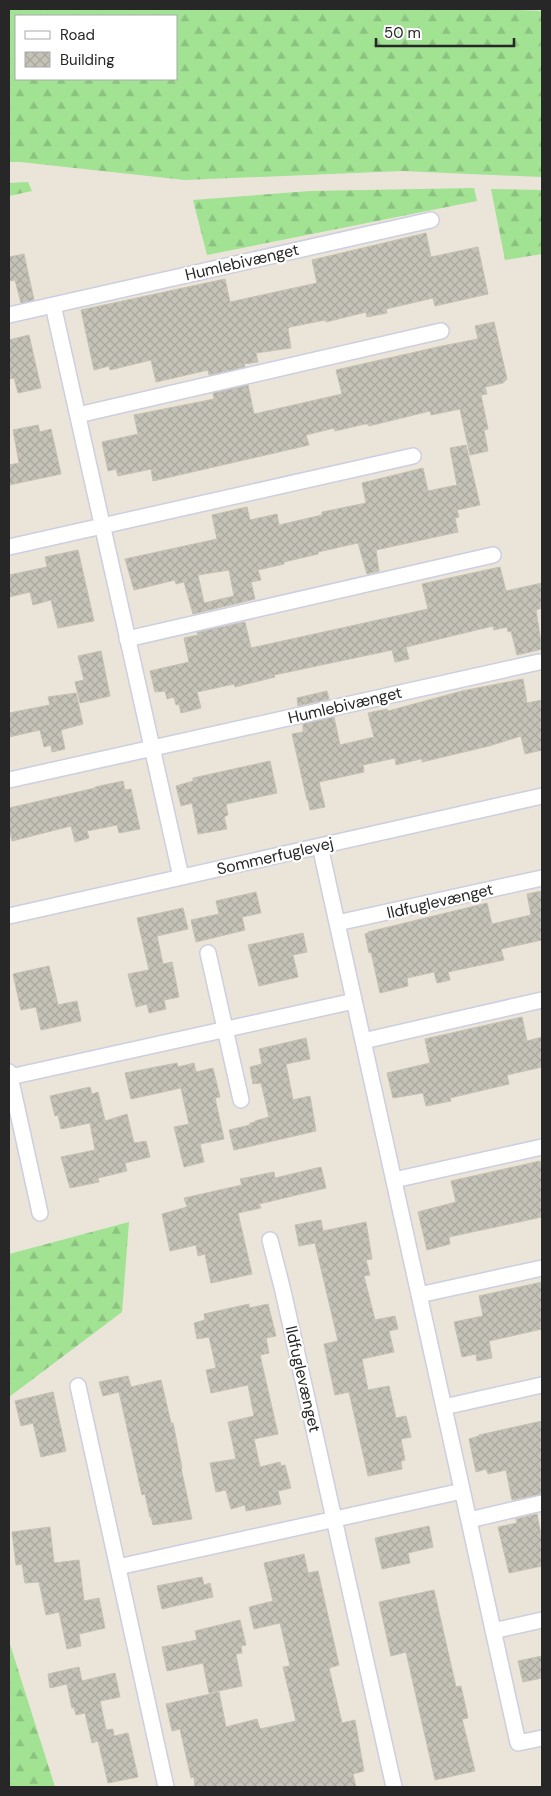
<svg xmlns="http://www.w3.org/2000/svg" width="551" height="1796" font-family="'DM Sans',sans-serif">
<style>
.forest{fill:url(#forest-firs);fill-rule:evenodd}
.building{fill:url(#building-cross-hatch);stroke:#c5c1b2;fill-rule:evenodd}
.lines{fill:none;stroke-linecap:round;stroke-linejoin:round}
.street-casing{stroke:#cdcee1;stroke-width:18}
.street{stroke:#fff;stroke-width:15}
.labels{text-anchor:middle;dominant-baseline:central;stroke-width:4.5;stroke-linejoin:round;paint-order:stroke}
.street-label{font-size:16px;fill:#272727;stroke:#fff}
</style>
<defs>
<pattern id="forest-firs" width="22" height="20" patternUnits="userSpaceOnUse" patternTransform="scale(1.25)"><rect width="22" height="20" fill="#a1e293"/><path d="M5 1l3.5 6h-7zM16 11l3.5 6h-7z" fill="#8bc27f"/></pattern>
<pattern id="building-cross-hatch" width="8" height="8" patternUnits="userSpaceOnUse" patternTransform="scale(1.25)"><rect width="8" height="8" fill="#c5c2b8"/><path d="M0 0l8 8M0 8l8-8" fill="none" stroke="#a9a79e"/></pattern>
</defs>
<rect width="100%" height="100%" fill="#eae5d8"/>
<path class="forest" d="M9 9H500L542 11V177L402 171 185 180 20 162H9ZM16 16H176V79H16Z
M28 182 32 191 9 196V183Z
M474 188 477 201 207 255 193 200 310 191Z
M491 189 542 190V254L505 260Z
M129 1222 122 1312 9 1397V1254Z
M9 1641 55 1787H9Z"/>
<path class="building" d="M426 233 431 257 478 247 488 294 435 306 433 298 386 309 387 313 367 317 366 312 326 322 325 320 290 327 288 329 291 348 256 353 258 362 244 364 245 367 209 375 208 370 156 382 151 360 110 370 109 366 94 370 81 310 225 279 230 302 317 283 312 260Z
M24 254 34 300 21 303 15 280 9 281V257Z
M494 322 507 379 503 383 485 387 487 394 481 395 488 429 484 430 488 451 470 455 460 409 431 415 430 411 369 426 368 424H365L335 431 334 428 306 435 309 445 153 481 151 469 118 476 116 469 108 471 102 442 138 434 134 415 214 399 213 393 248 385 254 414 342 394 336 370 442 346 478 339 475 326Z
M29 335 41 388 18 393 14 378 9 379V340Z
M38 425 40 432 51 429 61 474 9 485V465L19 463 13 430Z
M466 445 480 505 457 510 459 517 455 518 458 532 376 550 379 571 367 574 358 543 318 552V554L284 562V564L258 570 261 580 251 582 255 599 193 614 184 582 176 584 175 580 134 590 125 559 217 539 212 515 247 507 250 520 277 514 279 525 322 515V512L366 503 362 483 423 468 428 491 457 485 450 448ZM229 570 234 596 204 603 198 575Z
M78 550 94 621 58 628 51 600 33 605 30 592 9 597V575L47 567 45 557Z
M500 567 506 591 542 583V608L536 610 542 649 517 655 511 631 508 632 507 627 494 630 493 626 406 647 409 659 395 662 392 650 274 675 275 677 235 687 234 684 197 692 201 708 181 713 179 704 176 705 174 697 167 699 165 691 155 692 150 671 189 662 184 638 198 635 197 632 245 622 251 648 428 609 422 584Z
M101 651 110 696 80 703 75 682 84 680 78 656Z
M523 679 527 703 542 700V750L525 754 521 736 489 746 422 762V759H420L396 765 395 758 363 765 364 772 319 782 325 807 310 810 308 800H307L292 734 303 732V724L334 717 340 745 374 737 368 713 387 709 388 711 462 691Z
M327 691 329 699 298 706 297 698Z
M76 693 83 724 61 730 65 749 52 752 51 745 44 747 40 730 9 737V713L50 705 48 697Z
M270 761 277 793 226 804 228 815 224 817 227 829 198 834 192 803 181 806 176 786 193 781V778Z
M123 781 125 790 131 789 140 829 119 833 117 825 87 831 89 838 75 842 71 826 12 841 9 828V808L95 788V787Z
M542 891V940L501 949 504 960 448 972 450 980 437 983 434 972 407 978 408 986 380 993 371 952 369 953 365 934 368 933V932L487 903 492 924 531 915 527 894Z
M256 892 261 913 242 917 245 930 196 942 191 920 219 914 216 901Z
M183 908 188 929 157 936 163 964 172 962 179 997 164 1000 166 1009 149 1013 147 1004 136 1007 128 974 149 970 137 918Z
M303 933 307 952 293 955 298 977 259 986 248 945Z
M49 966 58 1005 77 1001 81 1021 41 1030 36 1007 21 1010 13 974Z
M522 1017 527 1041 542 1037V1067L507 1075 509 1084 450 1098 451 1101 426 1106 423 1093 393 1098 387 1073 430 1063 425 1039Z
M306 1038 310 1059 286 1064 293 1100 310 1096 316 1131 234 1150 229 1130 250 1125V1123L255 1122V1121L269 1117 261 1083 253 1084 250 1067 262 1064 259 1049Z
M177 1063 178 1067 194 1063 196 1072 213 1068 220 1097 215 1098 224 1139 200 1144 204 1162 184 1167 174 1127 189 1124 181 1088 131 1099 125 1073Z
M90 1087 92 1094 98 1092 105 1121 127 1114 134 1143 146 1141 150 1157 125 1163 127 1171 98 1178 99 1182 70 1188 61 1157 95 1150 90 1123 61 1129 58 1115 55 1116 50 1096Z
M540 1161 542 1170V1217L449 1237 450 1244 427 1250 418 1212 456 1202 451 1181Z
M321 1167 326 1188 259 1204 261 1208 238 1213 252 1274 211 1283 205 1254 198 1256 196 1245 170 1251 162 1214 187 1207 184 1198 242 1185 240 1179 274 1172 275 1178Z
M321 1220 323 1231 366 1222 372 1259 366 1260 370 1275 364 1276 375 1320 395 1316 398 1329 389 1331 394 1352 362 1359 368 1390 389 1386 396 1418 406 1416 411 1437 401 1439 405 1460 401 1461 402 1469 368 1476 349 1392 335 1395 324 1344 338 1341 315 1243 299 1246 295 1225Z
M542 1282V1329L489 1341 492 1358 477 1361 476 1354 462 1357 454 1322 483 1316 479 1296Z
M249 1304V1308L268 1304 276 1336 266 1338 269 1353 260 1355 278 1434 254 1439 260 1467 280 1462 281 1466 285 1465 291 1488 278 1491 281 1504 246 1511 245 1505 231 1509 226 1490 216 1492 210 1463 236 1459 228 1422 254 1416 248 1385 211 1393 206 1370 216 1368 209 1337 197 1339 194 1323 205 1320 204 1314Z
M128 1376 131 1387 161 1380 171 1423H173L182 1468H181L192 1519 153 1525 151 1517H150L145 1494 142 1495 119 1392 103 1396 99 1382Z
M53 1392 66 1451 41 1457 33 1423 21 1426 15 1401Z
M542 1421V1494L512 1500 506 1470 488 1474 486 1469 476 1472 469 1439 479 1436V1435Z
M537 1514 542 1540V1566L509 1573 498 1527 517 1523 516 1519Z
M429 1526 433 1547 408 1553 410 1563 382 1569 375 1538Z
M50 1527 54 1563 79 1560 84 1601 99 1598 105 1628 79 1634 81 1646 67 1649 59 1612 46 1615 39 1582 25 1583 22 1564 16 1565 12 1532Z
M304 1554 308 1573 318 1571 339 1665 329 1668 342 1723 355 1720 364 1771 353 1774 356 1787H195L194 1777 191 1778 180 1729 172 1731 166 1704 219 1692 226 1727 257 1719 260 1729 296 1721 283 1667 290 1666 280 1623 254 1629 249 1607 273 1601 264 1563Z
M202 1577 204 1585 210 1583 213 1597 162 1609 157 1586Z
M434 1590 456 1687 461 1686 468 1718 462 1719 475 1771 435 1780 406 1652 391 1656 379 1602Z
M240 1620 246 1645 241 1646 242 1653 236 1654 242 1686 209 1693 203 1663 167 1671 162 1647 197 1640 195 1631Z
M542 1656V1678L523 1682 518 1661Z
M79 1667 82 1681 115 1673 120 1697 100 1701 106 1730 113 1729 114 1736 128 1733 138 1777 108 1783 98 1741 92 1743 85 1713 76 1715 74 1707 72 1708 67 1684 50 1688 48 1674Z"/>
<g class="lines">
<defs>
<path id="street" d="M53 305 181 877
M9 315 431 220
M78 415 441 331
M9 547 413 456
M127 639 493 555
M9 780 539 662
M320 846 518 1743 542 1738
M9 916 542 796
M337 923 542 878
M208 953 241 1100
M363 1041 542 1000
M9 1072 40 1213
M10 1077 354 1001
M394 1180 542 1147
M270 1240 283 1291 394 1787
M419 1295 542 1268
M78 1386 166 1787
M444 1407 542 1385
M469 1520 542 1503
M118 1567 462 1491
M493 1631 542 1620"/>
</defs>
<use href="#street" class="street-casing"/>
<use href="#street" class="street"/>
</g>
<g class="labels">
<g class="street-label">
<text transform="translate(242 262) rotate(-13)">Humlebivænget</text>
<text transform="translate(345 705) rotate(-13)">Humlebivænget</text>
<text transform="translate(275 856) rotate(-13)">Sommerfuglevej</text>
<text transform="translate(440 901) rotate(-13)">Ildfuglevænget</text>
<text transform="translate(303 1379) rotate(77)">Ildfuglevænget</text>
</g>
</g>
<rect width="551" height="1796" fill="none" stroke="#272727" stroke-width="20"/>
<rect x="15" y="15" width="162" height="65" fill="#ffffff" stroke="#a9a9a9"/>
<rect x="25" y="31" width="25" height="8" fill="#ffffff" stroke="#a9a9a9"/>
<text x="60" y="40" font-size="15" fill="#272727">Road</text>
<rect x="25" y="52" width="25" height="15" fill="url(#building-cross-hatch)" stroke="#a9a9a9"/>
<text x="60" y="65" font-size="15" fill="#272727">Building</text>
<path d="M376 38v8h138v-8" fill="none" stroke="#272727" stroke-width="2.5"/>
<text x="384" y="38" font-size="15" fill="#272727" stroke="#ffffff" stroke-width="4" paint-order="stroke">50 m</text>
</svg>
